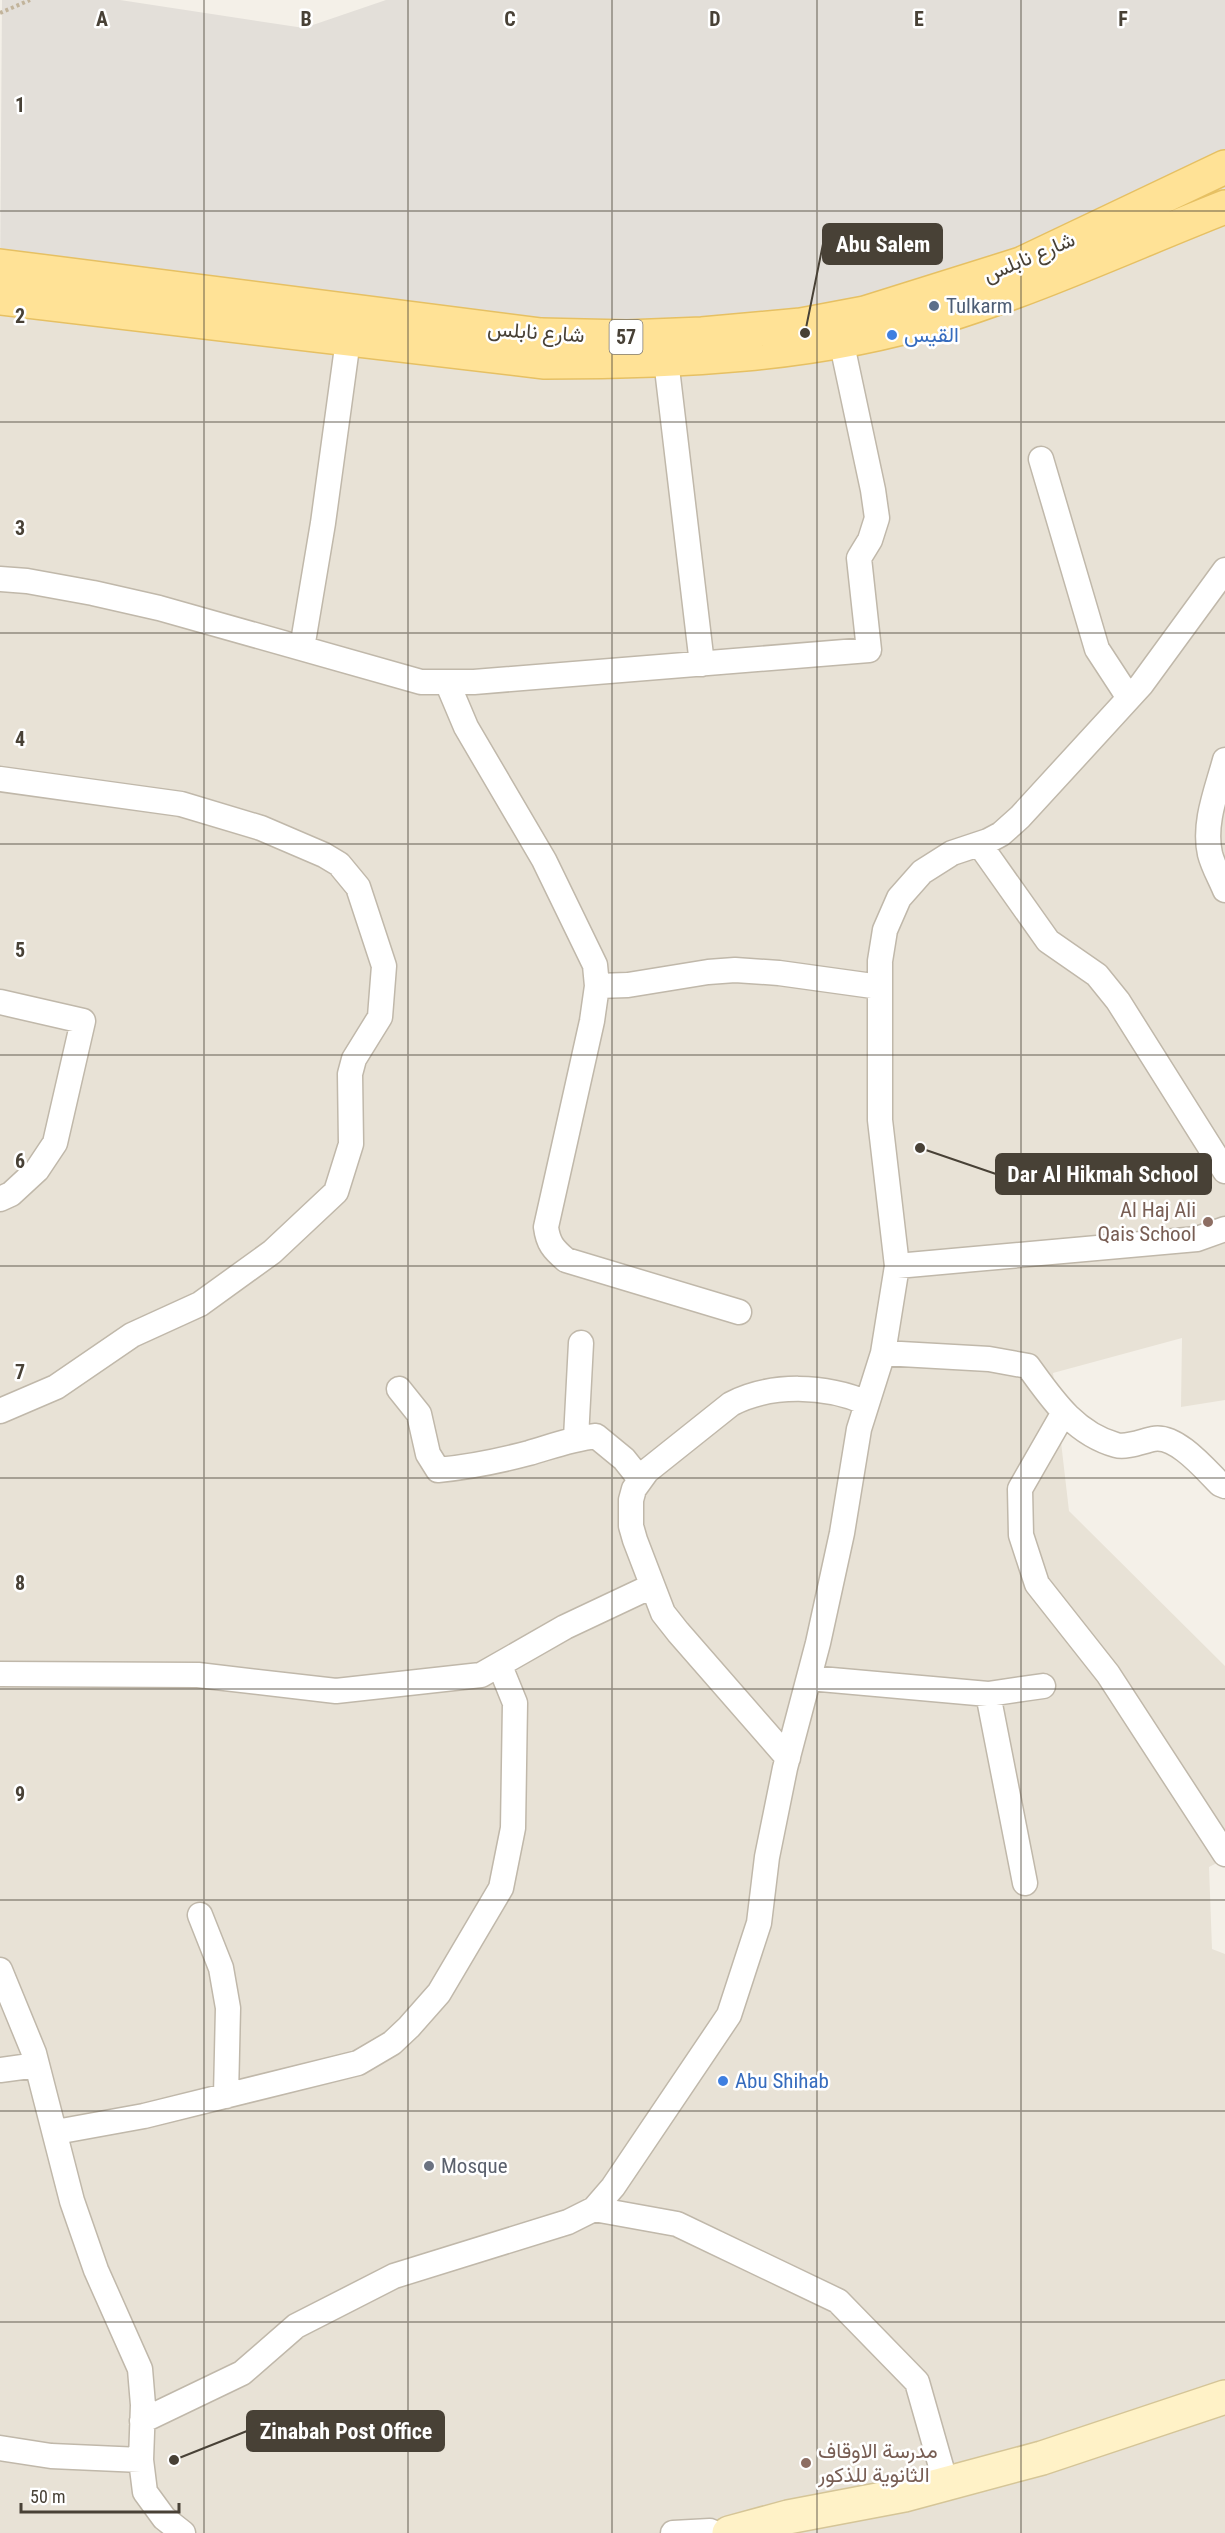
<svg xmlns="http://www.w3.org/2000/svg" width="1225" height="2533" font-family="'Roboto Condensed',Vazirmatn,sans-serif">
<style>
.residential{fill:#e8e2d6}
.industrial{fill:#e3dfd9}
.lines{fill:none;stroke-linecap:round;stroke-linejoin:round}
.street-casing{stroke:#c0b8aa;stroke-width:27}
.secondary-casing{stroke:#d5c597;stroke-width:36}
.primary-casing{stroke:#e6c063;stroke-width:36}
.path{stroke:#c2b49b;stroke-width:4;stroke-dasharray:3 3;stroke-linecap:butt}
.street{stroke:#fff;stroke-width:24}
.secondary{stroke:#fff2c7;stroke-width:33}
.primary{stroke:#ffe296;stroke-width:33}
.grid{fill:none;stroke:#484136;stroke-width:1.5;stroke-opacity:0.55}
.service-dot{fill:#5c6f8a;stroke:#fff;stroke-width:2}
.shop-dot{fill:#3f7fe0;stroke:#fff;stroke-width:2}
.education-dot{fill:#8d6e63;stroke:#fff;stroke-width:2}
.worship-dot{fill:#6b7280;stroke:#fff;stroke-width:2}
.labels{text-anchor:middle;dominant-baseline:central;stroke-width:5;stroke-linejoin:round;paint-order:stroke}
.shield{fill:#fff;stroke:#7f7a72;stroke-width:1.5}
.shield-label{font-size:20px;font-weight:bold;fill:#484136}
.street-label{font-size:21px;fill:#484136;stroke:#fff}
.service-label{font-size:21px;fill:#4e5e75;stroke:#fff;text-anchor:start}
.shop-label{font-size:21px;fill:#366cbe;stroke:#fff;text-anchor:start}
.education-label{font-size:21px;fill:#785e54;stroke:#fff;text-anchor:end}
.worship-label{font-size:21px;fill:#5b616d;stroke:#fff;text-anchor:start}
.grid-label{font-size:20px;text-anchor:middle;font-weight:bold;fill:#484136;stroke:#fff;stroke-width:5;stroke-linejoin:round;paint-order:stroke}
.leader{fill:none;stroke:#484136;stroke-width:2}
.callout-dot{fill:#484136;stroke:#fff;stroke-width:2}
.callout{fill:#484136;stroke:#484136;stroke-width:2}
.callout-label{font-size:22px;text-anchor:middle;font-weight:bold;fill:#fff}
</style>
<rect width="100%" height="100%" fill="#f4f0e8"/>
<path class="residential" d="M1225 168V1400L1181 1407 1182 1338 1053 1373 1069 1511 1225 1666V1859L1209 1867 1212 1949 1225 1954V2533H0V285Z"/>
<path class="industrial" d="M2 0H120L304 28 386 0H1225V168L809 327 409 325 0 285Z"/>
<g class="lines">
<defs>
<path id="street" d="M666 360 702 664
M1041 459 1097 649 1129 698
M0 579 27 581 93 593 159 608 421 682H474L869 650 859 558 870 540 877 518 873 490 841 340
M302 648 323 523 348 340
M447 682 466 727 544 860 595 965 597 986 592 1021 546 1227C548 1243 553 1249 566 1260L739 1312
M1225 760C1217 790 1203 823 1210 854 1213 866 1220 878 1225 890
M0 779 181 804 261 828 324 855 339 864 358 887 384 966 380 1017 354 1059 350 1074 351 1144 336 1192 272 1252 200 1304 132 1335 56 1387 0 1411
M980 845 1048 941 1097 975 1118 1001 1225 1171
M597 986 628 985 708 972 735 970 779 973 880 987
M0 1002 83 1021 55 1143 37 1170 11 1194 0 1199
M897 1266 1197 1239 1225 1229
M883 1353 989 1359 1028 1366C1052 1399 1074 1433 1116 1445 1126 1448 1143 1441 1153 1439 1176 1434 1205 1469 1220 1484L1225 1486
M399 1389 419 1414 428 1454 438 1470C468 1467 499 1461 529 1453 553 1446 571 1439 596 1436L624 1459 640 1479
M1063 1414 1020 1489 1021 1535 1037 1584 1108 1674 1225 1854
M576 1438 581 1343
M0 1674 198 1675 336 1691 481 1675 565 1627 652 1586
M809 1678 988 1694 1043 1686
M988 1694 1025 1883
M788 1758 678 1632 663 1613 635 1540 631 1526V1500L634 1489 647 1471 731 1404C771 1383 826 1385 867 1403
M200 1915 221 1968 228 2008 226 2096
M0 1970 34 2053 72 2201 96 2270 140 2369 143 2405 141 2460 145 2492 164 2518 183 2533
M0 2070 37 2065
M56 2132 144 2116 358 2063 392 2043 409 2027 439 1993 501 1888 513 1828 515 1703 500 1666
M594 2209 677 2224 838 2301 917 2382 946 2484
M142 2421 242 2373 296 2326 394 2276 568 2222 594 2209 613 2187 729 2015 759 1923 767 1857 785 1768 818 1643 842 1533 859 1429 883 1353 897 1266 880 1120V961L885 930 899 898 922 872 952 853 988 841 1001 834 1020 817 1141 685 1225 570
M0 2448 51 2456 141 2460
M673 2533 710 2531 714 2533"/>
<path id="secondary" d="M729 2533 788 2517 904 2495 1042 2458 1225 2397"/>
<path id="primary" d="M0 266 541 335 627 337 702 334 801 325 865 313 1021 264 1225 167
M0 298 545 362C675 362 816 356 941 317 1038 287 1131 244 1225 207"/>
</defs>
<use href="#street" class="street-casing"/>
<use href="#secondary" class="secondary-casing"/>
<use href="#primary" class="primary-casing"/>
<path class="path" d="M0 13 30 0"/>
<use href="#street" class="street"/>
<use href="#secondary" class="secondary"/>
<use href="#primary" class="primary"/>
</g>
<path class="grid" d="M204 0V2533M408 0V2533M612 0V2533M817 0V2533M1021 0V2533M0 211H1225M0 422H1225M0 633H1225M0 844H1225M0 1055H1225M0 1266H1225M0 1478H1225M0 1689H1225M0 1900H1225M0 2111H1225M0 2322H1225"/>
<circle class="service-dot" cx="934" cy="306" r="6"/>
<g class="shop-dot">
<circle cx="892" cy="335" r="6"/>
<circle cx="723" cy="2081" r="6"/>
</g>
<g class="education-dot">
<circle cx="1208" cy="1222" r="6"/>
<circle cx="806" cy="2463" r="6"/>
</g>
<circle class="worship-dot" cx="429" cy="2166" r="6"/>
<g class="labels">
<rect class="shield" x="609.5" y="320" width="33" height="34" rx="4.5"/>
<g class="shield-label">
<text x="626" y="337">57</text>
</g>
<g class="street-label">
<text transform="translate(1029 257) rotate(-23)">شارع نابلس</text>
<text transform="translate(536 332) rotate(4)">شارع نابلس</text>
</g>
<g class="service-label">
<text x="946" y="306">Tulkarm</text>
</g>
<g class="shop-label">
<text x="904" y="335">القيس</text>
<text x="735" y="2081">Abu Shihab</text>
</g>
<g class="education-label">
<text x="1196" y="1210">Al Haj Ali<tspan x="1196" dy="24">Qais School</tspan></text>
<text x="818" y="2451" text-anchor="start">مدرسة الاوقاف<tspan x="818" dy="24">الثانوية للذكور</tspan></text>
</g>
<g class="worship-label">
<text x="441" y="2166">Mosque</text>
</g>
</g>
<g class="grid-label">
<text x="102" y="26">A</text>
<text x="306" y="26">B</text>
<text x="510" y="26">C</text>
<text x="715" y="26">D</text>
<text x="919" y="26">E</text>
<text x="1123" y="26">F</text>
<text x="20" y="112">1</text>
<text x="20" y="323">2</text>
<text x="20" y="535">3</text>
<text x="20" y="746">4</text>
<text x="20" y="957">5</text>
<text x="20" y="1168">6</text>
<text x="20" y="1379">7</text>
<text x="20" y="1590">8</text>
<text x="20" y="1801">9</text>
</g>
<path class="leader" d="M805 333L823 244M920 1148L996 1174M174 2460L247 2431"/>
<g class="callout-dot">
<circle cx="805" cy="333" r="6"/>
<circle cx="920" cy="1148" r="6"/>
<circle cx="174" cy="2460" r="6"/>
</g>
<g class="callout">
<rect x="823" y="224" width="119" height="40" rx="6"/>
<rect x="996" y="1154" width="215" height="40" rx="6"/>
<rect x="247" y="2411" width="197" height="40" rx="6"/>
</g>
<g class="callout-label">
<text x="883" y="252">Abu Salem</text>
<text x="1103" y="1182">Dar Al Hikmah School</text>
<text x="346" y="2439">Zinabah Post Office</text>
</g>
<path d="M21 2503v9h158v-9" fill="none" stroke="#484136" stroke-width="3"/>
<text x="30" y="2503" font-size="18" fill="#484136" stroke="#ffffff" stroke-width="4.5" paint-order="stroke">50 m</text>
</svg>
